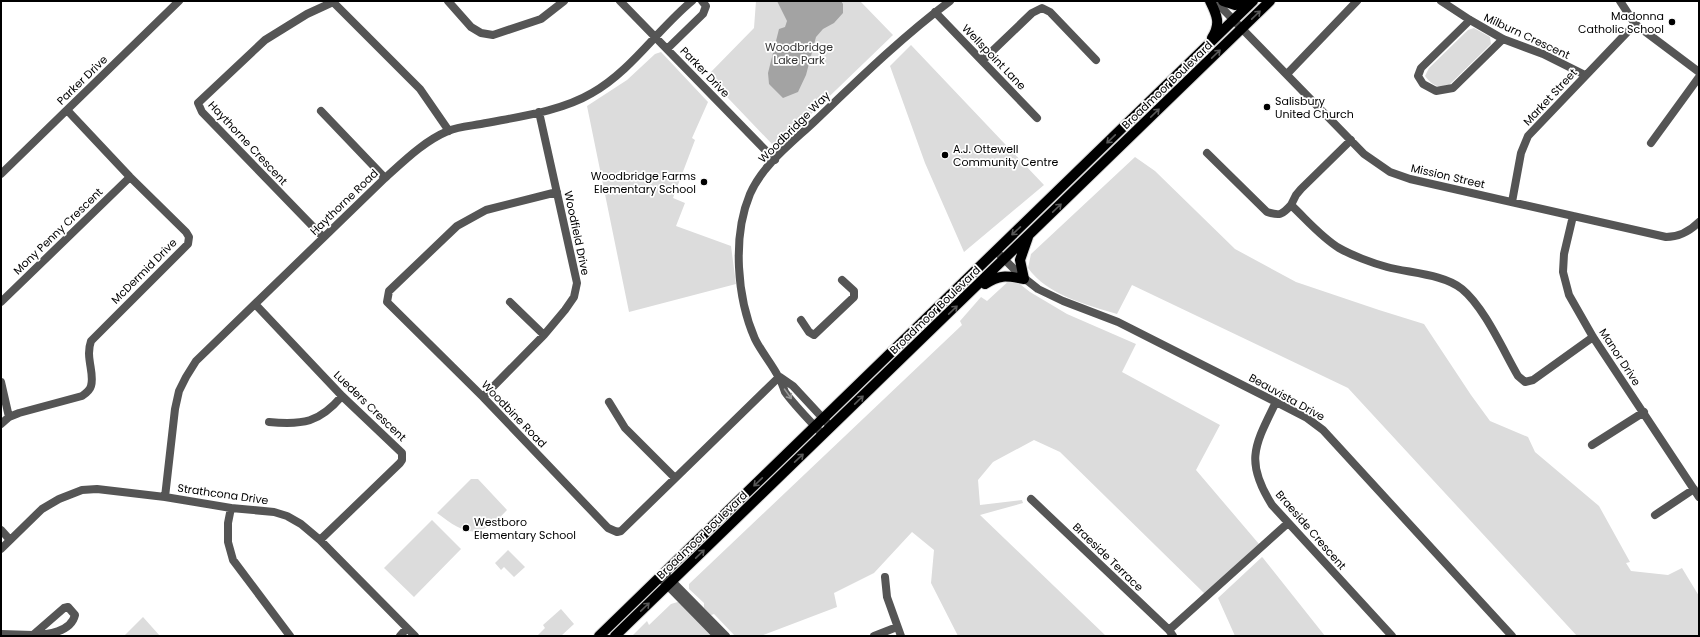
<svg xmlns="http://www.w3.org/2000/svg" width="1700" height="637" font-family="Poppins,sans-serif">
<style>
.green{fill:#dcdcdc}
.water{fill:#a3a3a3}
.lines{fill:none;stroke-linecap:round;stroke-linejoin:round}
.major-casing{stroke:#dbdbdb;stroke-width:12}
.minor{stroke:#555;stroke-width:8}
.major{stroke:#000;stroke-width:10}
.oneway{stroke:#595959}
.oneway2{stroke:#999}
.poi-dot{fill:#000;stroke:#fff;stroke-width:1.5}
.labels{text-anchor:middle;dominant-baseline:central;stroke-width:3.5;stroke-linejoin:round;paint-order:stroke}
.poi-label{font-size:11px;fill:#000;stroke:#fff;text-anchor:start}
.street-label{font-size:11px;fill:#000;stroke:#fff}
.park-label{font-size:11px;fill:#333;stroke:#fff}
</style>
<rect width="100%" height="100%" fill="#fff"/>
<path class="green" d="M756 1H860L893 35 781 143 772 144 707 76 754 28Z
M1474 28 1490 37 1491 44 1447 87C1437 88 1431 84 1425 76L1429 68 1468 30Z
M911 45 1044 185 964 252 925 163 890 66Z
M661 52 708 102 692 138 695 140 673 198 685 203 676 226 731 246 736 284 629 312 587 106 627 80 655 54Z
M1135 157 1155 171 1235 249 1296 282 1379 310 1424 324 1471 395 1490 421 1528 437 1535 452 1599 506 1630 562 1626 563 1631 571 1668 575 1682 568 1699 596V636H1577L1348 388 1132 285 1117 314C1087 305 1047 295 1028 268L1031 254Z
M1012 278 1030 292 1067 314 1136 344 1122 372 1220 425 1196 470 1259 544 1205 594 1060 452 1034 440 993 462 978 480 980 505 1022 500 1023 503 980 515 1106 636H958L931 583 934 550 912 532 874 573 834 593 837 607 761 636H735L714 614 711 615 704 608V603L689 589V584L962 325 960 321 981 297 987 301Z
M471 479H478L507 510C479 540 467 536 437 513Z
M432 520 461 549 414 597 384 568Z
M508 550 525 567 514 577 504 567 501 570 495 563Z
M1262 557 1263 558 1325 636H1235L1218 598Z
M681 601 715 636H632L647 621 649 625 671 604Z
M561 609 574 624 561 636H537L545 628 543 625Z
M143 617 160 636H124Z"/>
<path class="water" d="M777 1H841L843 4V13L834 23 823 29 816 37 806 75 798 92 783 98 769 84 768 73 779 29 785 27 787 21Z"/>
<g class="lines">
<defs>
<path id="major" d="M1210 1C1217 15 1221 24 1212 38
M1223 1 1235 5 1246 1
M985 284C1000 274 1007 276 1024 279L1020 260 1028 237
M599 636 1253 1
M615 636 1270 1"/>
</defs>
<use href="#major" class="major-casing"/>
<path class="minor" d="M448 1 471 27 481 33 493 35 541 19 564 1
M620 1 775 160
M1215 1 1364 154 1390 172 1410 179 1666 237C1679 237 1690 231 1699 222
M1441 1 1470 20 1503 39 1543 54 1585 75
M1620 1 1635 24 1699 72
M935 12 1037 118
M1470 20 1421 68 1418 76 1423 84 1436 91 1453 88 1503 39
M667 49 703 14 706 6 702 1
M983 60 1032 13 1042 8 1050 12 1096 60
M1287 74 1357 1
M321 111 385 178
M1351 140 1301 189 1296 195 1291 205C1306 219 1321 237 1339 248 1351 255 1372 263 1387 267 1409 273 1444 274 1462 289 1484 307 1503 350 1518 376L1525 382 1533 380 1593 337
M1651 143 1699 77
M1207 153 1267 212C1280 216 1282 215 1291 205
M1 174 179 1
M557 192 486 210 457 226 389 291 387 302 483 397 608 528 617 532 621 531 779 377
M1512 202 1521 153 1528 136 1635 24
M1573 216 1564 254 1563 272 1569 295 1593 337 1699 497
M323 237 202 112 198 103 265 40 307 14 333 2 420 89 449 131
M996 251 1019 274 1038 289 1063 301 1118 322 1276 402 1307 418 1323 430 1512 636
M1 302 130 177
M510 302 544 335
M255 304 342 396 402 453V460L400 463 320 540
M801 320 809 332 814 335 854 297V291L842 280
M780 377 793 386 831 427
M1 382 9 417
M483 397 544 335 565 310 574 297 577 283 539 112
M609 402 625 428 675 478
M1276 402C1255 445 1244 461 1272 505L1392 636
M269 422C303 425 319 423 342 396
M1 424 9 417 19 413 82 396C85 394 90 390 91 386 95 373 85 358 91 341L188 244 189 237 186 232 130 177 67 110
M823 435C812 423 794 405 785 392 783 387 782 382 779 378 772 364 762 353 755 339 737 298 732 237 750 194 763 164 793 142 816 120 859 79 902 37 950 1
M1592 445 1644 412
M165 497 175 409 179 391 186 377 196 361 385 178C404 161 424 141 448 131 458 127 470 126 481 124 516 117 560 112 592 93 631 71 657 30 692 1
M1031 499 1169 630 1173 636
M231 508 228 523V542L233 560 290 636
M1655 515 1694 489
M1 530 10 540
M1 549 42 509 59 499 82 490 97 489 165 497 231 508 274 512 287 516 301 524 320 540 415 636
M664 573 726 636
M885 577 887 597 901 636
M663 581 717 636
M68 607 75 615C71 632 47 635 33 635L64 608Z
M1169 630 1288 523
M1 634 33 635
M400 636 407 628
M874 636 897 627"/>
<use href="#major" class="major"/>
</g>
<defs><path id="oneway-shaft" d="M-6 0H5M1.5-3L5.5 0L1.5 3" fill="none" stroke-width="1.6" stroke-linecap="round" stroke-linejoin="round"/></defs>
<g class="oneway">
<use href="#oneway-shaft" transform="translate(1256 15) rotate(-44)"/>
<use href="#oneway-shaft" transform="translate(1216 54) rotate(-44)"/>
<use href="#oneway-shaft" transform="translate(1155 113) rotate(-44)"/>
<use href="#oneway-shaft" transform="translate(1111 139) rotate(136)"/>
<use href="#oneway-shaft" transform="translate(1057 208) rotate(-44)"/>
<use href="#oneway-shaft" transform="translate(1016 231) rotate(137)"/>
<use href="#oneway-shaft" transform="translate(953 310) rotate(-44)"/>
<use href="#oneway-shaft" transform="translate(859 400) rotate(-44)"/>
<use href="#oneway-shaft" transform="translate(799 458) rotate(-43)"/>
<use href="#oneway-shaft" transform="translate(758 482) rotate(136)"/>
<use href="#oneway-shaft" transform="translate(700 554) rotate(-44)"/>
<use href="#oneway-shaft" transform="translate(645 607) rotate(-44)"/>
</g>
<use class="oneway2" href="#oneway-shaft" transform="translate(788 394) rotate(54)"/>
<g class="poi-dot">
<circle cx="1672" cy="22" r="4"/>
<circle cx="1267" cy="107" r="4"/>
<circle cx="945" cy="155" r="4"/>
<circle cx="704" cy="182" r="4"/>
<circle cx="466" cy="528" r="4"/>
</g>
<g class="labels">
<g class="poi-label">
<text x="1664" y="16" text-anchor="end">Madonna<tspan x="1664" dy="13">Catholic School</tspan></text>
<text x="1275" y="101">Salisbury<tspan x="1275" dy="13">United Church</tspan></text>
<text x="953" y="149">A.J. Ottewell<tspan x="953" dy="13">Community Centre</tspan></text>
<text x="696" y="176" text-anchor="end">Woodbridge Farms<tspan x="696" dy="13">Elementary School</tspan></text>
<text x="474" y="522">Westboro<tspan x="474" dy="13">Elementary School</tspan></text>
</g>
<g class="street-label">
<text transform="translate(1527 36) rotate(25)">Milburn Crescent</text>
<text transform="translate(994 57) rotate(46)">Wellspoint Lane</text>
<text transform="translate(705 72) rotate(46)">Parker Drive</text>
<text transform="translate(82 80) rotate(-44)">Parker Drive</text>
<text transform="translate(1167 85) rotate(-44)">Broadmoor Boulevard</text>
<text transform="translate(1550 97) rotate(-47)">Market Street</text>
<text transform="translate(794 127) rotate(-45)">Woodbridge Way</text>
<text transform="translate(248 143) rotate(47)">Haythorne Crescent</text>
<text transform="translate(1448 176) rotate(13)">Mission Street</text>
<text transform="translate(344 202) rotate(-44)">Haythorne Road</text>
<text transform="translate(58 231) rotate(-44)">Mony Penny Crescent</text>
<text transform="translate(577 233) rotate(78)">Woodfield Drive</text>
<text transform="translate(144 271) rotate(-45)">McDermid Drive</text>
<text transform="translate(935 310) rotate(-44)">Broadmoor Boulevard</text>
<text transform="translate(1620 357) rotate(57)">Manor Drive</text>
<text transform="translate(1287 397) rotate(29)">Beauvista Drive</text>
<text transform="translate(370 406) rotate(44)">Lueders Crescent</text>
<text transform="translate(514 414) rotate(46)">Woodbine Road</text>
<text transform="translate(223 494) rotate(8)">Strathcona Drive</text>
<text transform="translate(1311 530) rotate(49)">Braeside Crescent</text>
<text transform="translate(702 535) rotate(-44)">Broadmoor Boulevard</text>
<text transform="translate(1108 557) rotate(44)">Braeside Terrace</text>
</g>
<g class="park-label">
<text x="799" y="47">Woodbridge<tspan x="799" dy="13">Lake Park</tspan></text>
</g>
</g>
<rect width="1700" height="637" fill="none" stroke="#000000" stroke-width="4"/>
</svg>
